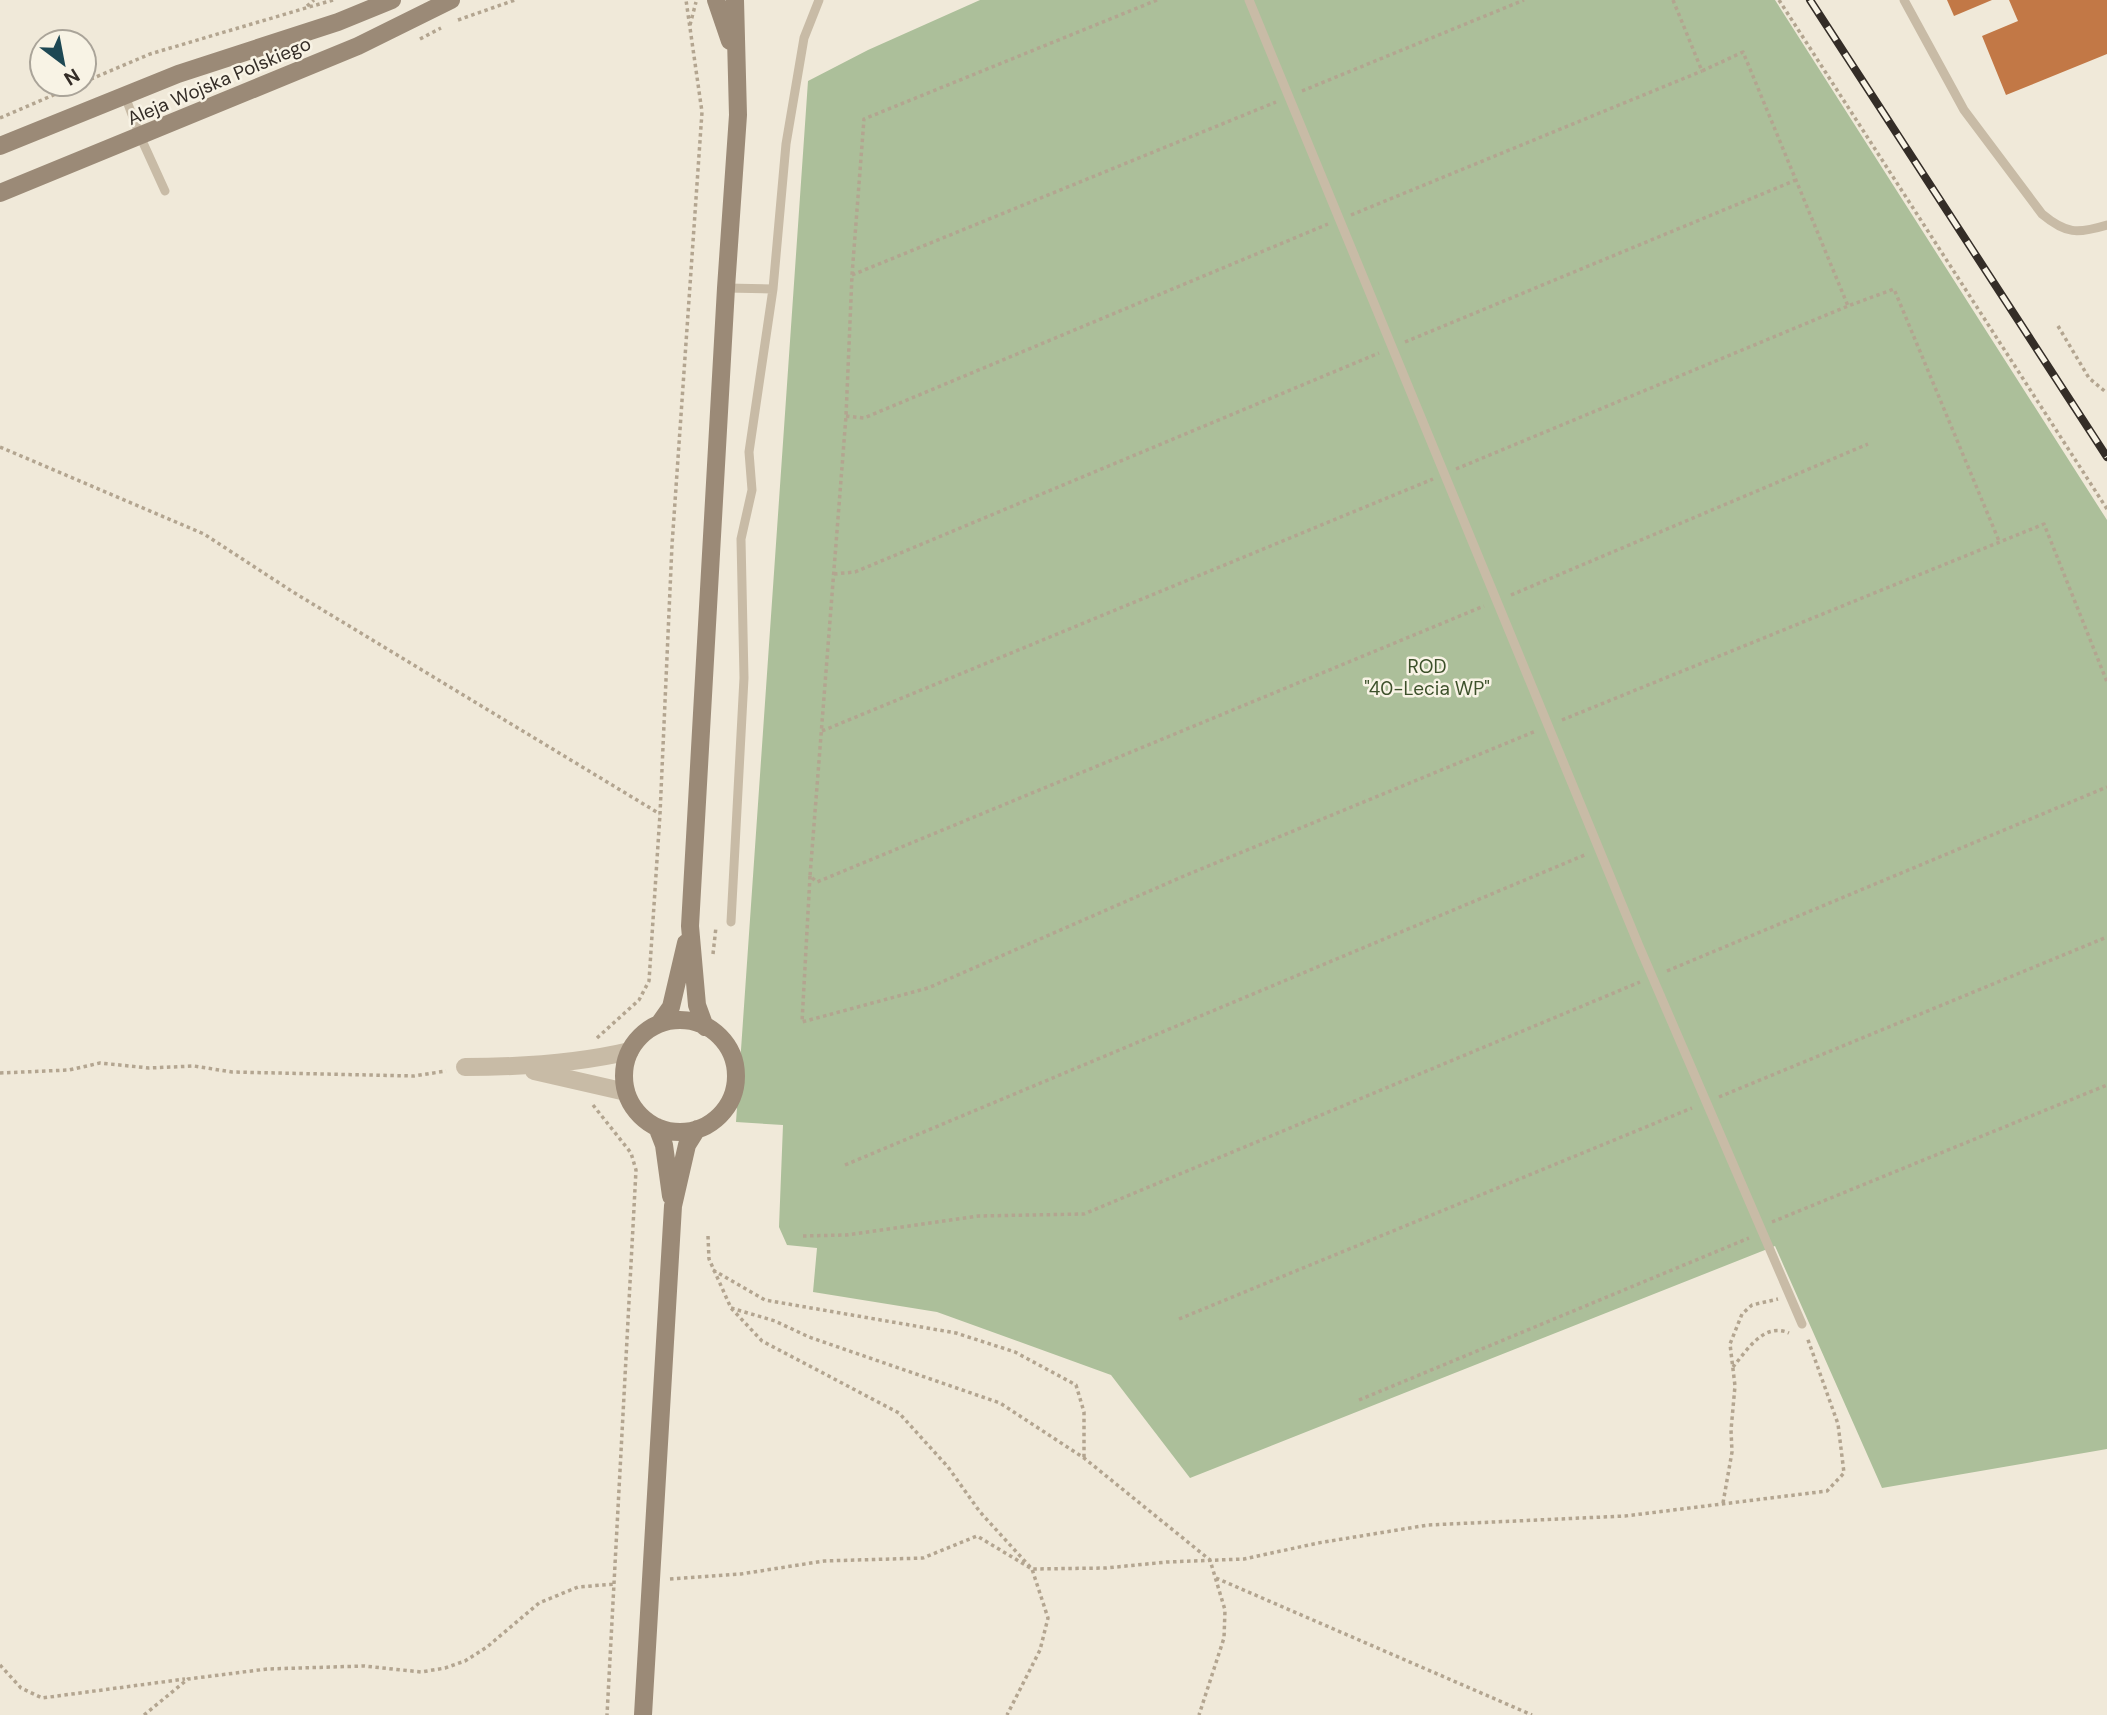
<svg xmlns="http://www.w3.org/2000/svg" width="2107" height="1715" font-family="'DM Sans',sans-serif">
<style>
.green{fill:#acbf9a}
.building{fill:#c27846}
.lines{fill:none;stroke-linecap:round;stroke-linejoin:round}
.path{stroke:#b3a590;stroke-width:3.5;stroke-dasharray:3.5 3.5;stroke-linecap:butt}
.lane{stroke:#c8bba6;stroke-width:9}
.street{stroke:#c8bba6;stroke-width:18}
.secondary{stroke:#9b8a77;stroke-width:18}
.rail-casing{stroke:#342d27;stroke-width:8}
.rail{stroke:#f8f3e5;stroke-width:5;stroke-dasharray:16;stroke-linecap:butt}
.labels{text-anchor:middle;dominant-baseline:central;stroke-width:5;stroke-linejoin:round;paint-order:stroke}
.street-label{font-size:19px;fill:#342d27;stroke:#f8f3e5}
.park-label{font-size:19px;fill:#3d512b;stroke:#f8f3e5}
</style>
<rect width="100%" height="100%" fill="#f0e9d9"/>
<path class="green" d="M980 0H1775L2107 520V1449L1882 1488 1775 1246 1190 1478 1111 1375 937 1312 813 1292 817 1248 787 1245 779 1227 783 1125 736 1122 808 81 868 50Z"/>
<path class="building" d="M1947 0H1992L1954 16Z
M2009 0H2107V54L2006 95 1982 36 2018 21Z"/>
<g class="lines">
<path class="path" d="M1157 0 864 119 852 275 846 416 810 876 817 882 1484 606
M1673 0 1702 71 1743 52 1848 306 1894 289 1999 541
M1779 0 2107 509
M307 6 314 0
M458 20 515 0
M690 25 696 2
M420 39 441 28
M84 82 150 54 333 0
M1302 91 1524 0
M0 118 79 84
M1351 215 1702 71
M852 275 1276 102
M2058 326 2089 378 2107 393
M1405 342 1796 180
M846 416 864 418 1328 224
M0 447 204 534 293 592 660 814
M1456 469 1848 306
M834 574 855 572 1379 353
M1511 595 1868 444
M1562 720 2044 524 2107 682
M822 731 1433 479
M810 876 802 1022 928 988 1184 876 1536 731
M713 954 716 927
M1667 971 2107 787
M597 1038 639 1000 649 981 660 814 672 545 702 112 686 0
M0 1073 69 1070 100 1063 149 1068 194 1066 232 1072 414 1076 446 1071
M1719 1097 2107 937
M593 1105 631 1153 636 1170 607 1715
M845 1165 1587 854
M1772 1222 2107 1085
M708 1236 709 1259 731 1308 762 1341 899 1413 948 1467 980 1512 1032 1569 1048 1618 1040 1650 1007 1715
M803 1236 846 1235 978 1216 1084 1214 1640 982
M713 1270 765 1300 956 1333 1015 1352 1076 1385 1084 1412V1458
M731 1308 775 1321 809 1337 1000 1403 1084 1458 1210 1560 1225 1610 1224 1638 1199 1715
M1179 1319 1692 1108
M1733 1367C1747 1350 1764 1322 1789 1333
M1359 1400 1749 1238
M1723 1503 1732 1452 1731 1430 1735 1386 1730 1344 1742 1314 1752 1305 1778 1299
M1216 1578 1532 1715
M670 1579 741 1574 824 1561 923 1558 977 1536 1032 1569 1106 1568 1167 1562 1244 1559 1318 1543 1428 1525 1625 1516 1827 1491 1844 1473 1838 1424 1807 1337
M0 1665 21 1688 42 1698 185 1679
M144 1715 188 1679 267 1669 364 1666 421 1672 445 1668 465 1661 487 1647 539 1603 578 1587 615 1584"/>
<path class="lane" d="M1249 0 1639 946 1802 1324
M1904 0 1964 110 2042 214C2066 234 2077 234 2107 225
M125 96 140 136 165 191
M726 288 773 289
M731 922 744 678 741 539 752 490 749 452 773 289 786 144 804 38 819 0"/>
<path class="street" d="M465 1067C521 1067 575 1064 630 1051
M534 1071 626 1092"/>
<path class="secondary" d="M716 0 730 41
M0 146 178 74 338 22 392 0
M0 193 358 46 451 0
M624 1076a56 56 0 1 1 112 0a56 56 0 1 1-112 0Z
M659 1024 671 1007 686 943
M705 1027 697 1005 690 926 726 288 738 115 735 0
M657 1127 664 1145 671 1196
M643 1715 673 1206 687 1145 697 1129"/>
<defs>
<path id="rail" d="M1810 0 2107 457"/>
</defs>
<use href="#rail" class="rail-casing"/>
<use href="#rail" class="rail"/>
</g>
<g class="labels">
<g class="street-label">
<text transform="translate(219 81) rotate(-23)">Aleja Wojska Polskiego</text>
</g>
<g class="park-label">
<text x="1427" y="666">ROD<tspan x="1427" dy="22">"40-Lecia WP"</tspan></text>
</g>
</g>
<g transform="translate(63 63) rotate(148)"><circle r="33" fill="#f8f3e5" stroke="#aaa499" stroke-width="2"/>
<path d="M0-5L12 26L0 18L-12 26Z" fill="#1e4854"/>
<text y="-10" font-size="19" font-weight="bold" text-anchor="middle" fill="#342d27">N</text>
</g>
</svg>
